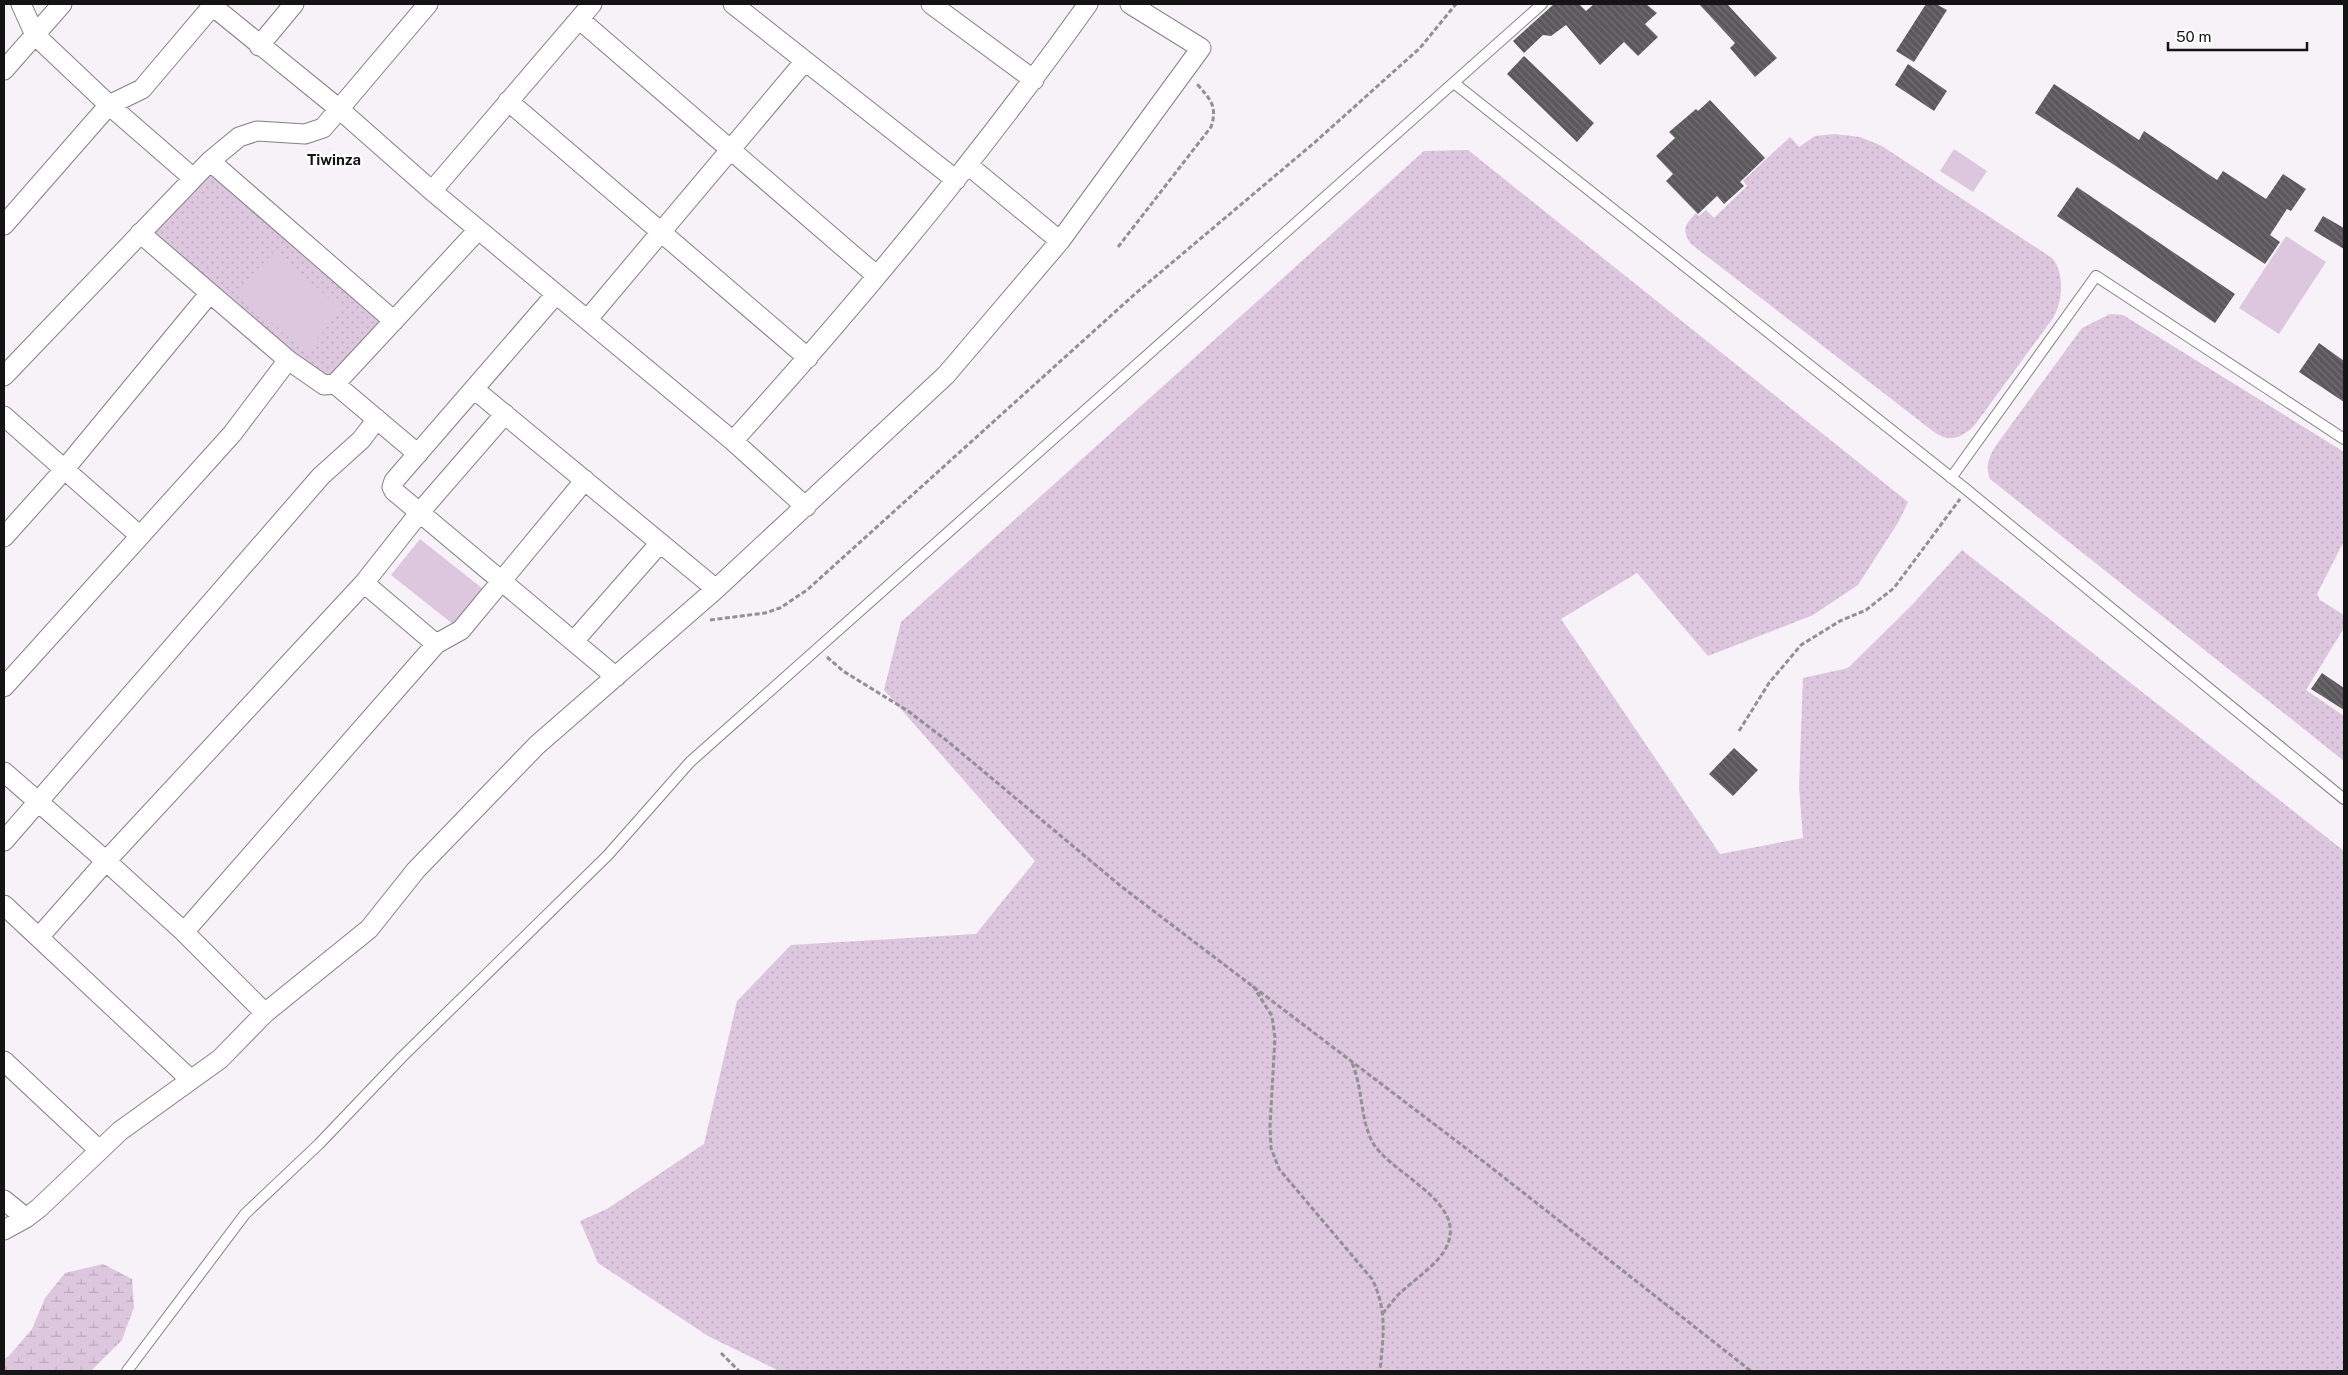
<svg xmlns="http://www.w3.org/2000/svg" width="2348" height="1375" font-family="'Public Sans',sans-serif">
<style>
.grass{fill:url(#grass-dots)}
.wetland{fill:url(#wetland-marsh)}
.garden{fill:#ddc7df}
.building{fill:url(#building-back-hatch)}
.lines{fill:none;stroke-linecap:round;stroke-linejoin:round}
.lane-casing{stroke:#848084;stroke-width:12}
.street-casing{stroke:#848084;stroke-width:21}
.path{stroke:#939094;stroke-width:3;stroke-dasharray:5 2.5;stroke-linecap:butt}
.lane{stroke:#fff;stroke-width:10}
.street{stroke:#fff;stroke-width:19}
.labels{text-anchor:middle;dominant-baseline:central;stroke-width:5;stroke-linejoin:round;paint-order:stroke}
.neighbourhood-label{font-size:15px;font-weight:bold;fill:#151415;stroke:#fff}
</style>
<defs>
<pattern id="grass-dots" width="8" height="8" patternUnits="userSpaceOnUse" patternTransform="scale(1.25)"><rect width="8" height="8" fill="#ddc7df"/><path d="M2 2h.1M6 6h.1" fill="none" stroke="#bdaabe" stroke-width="1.8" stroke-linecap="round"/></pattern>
<pattern id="wetland-marsh" width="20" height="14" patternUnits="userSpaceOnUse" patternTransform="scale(1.25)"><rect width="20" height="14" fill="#ddc7df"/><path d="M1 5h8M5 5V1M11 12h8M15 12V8" fill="none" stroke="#bdaabe"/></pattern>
<pattern id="building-back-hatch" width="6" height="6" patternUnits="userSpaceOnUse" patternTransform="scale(1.25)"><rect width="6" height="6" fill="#5b585c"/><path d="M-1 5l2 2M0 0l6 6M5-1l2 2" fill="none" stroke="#727073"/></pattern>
</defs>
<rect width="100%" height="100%" fill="#f6f2f7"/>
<path class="grass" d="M1835 134 1860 137 1882 146 2052 258C2065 273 2063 301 2053 318L1974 426C1961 438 1950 443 1934 432L1691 244C1681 229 1685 225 1696 213L1699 216 1706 210 1714 218 1747 186 1743 181 1790 137 1799 147 1815 136Z
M1468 150 1908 502 1899 521 1858 585 1813 615 1708 656 1637 573 1561 619 1720 854 1803 838 1799 787 1803 678 1848 668 1910 607 1962 550 2344 851V1371H779L708 1336 598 1263 580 1221 607 1209 704 1144 737 1001 791 945 976 934 1035 861 884 690 901 622 1424 151Z
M211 172 383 322 332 378 325 377 155 238 153 227Z
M2110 314 2123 315 2344 452V541L2317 594 2320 600 2344 615V628L2306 690 2344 716V761L1990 479C1985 465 1989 456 1997 444L2082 328Z"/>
<path class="wetland" d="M103 1264 132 1279 134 1307 122 1340 91 1371H4V1359L9 1356 32 1329 45 1298 65 1273Z"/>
<path class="garden" d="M1954 149 1987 171 1973 192 1940 171Z
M2286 236 2326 262 2279 334 2239 308Z
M274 251 342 309 306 352 238 294Z
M420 539 483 589 454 625 391 575Z"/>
<path class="building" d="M1554 4H1579L1586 11 1594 4H1646L1657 13 1645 24 1658 37 1638 56 1624 42 1600 65 1566 25 1551 36 1543 35 1524 53 1513 41Z
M1699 4H1727L1777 58 1755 77 1730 48 1735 43Z
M1926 4H1936L1947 10 1914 62 1896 51Z
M1524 56 1594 123 1577 142 1507 74Z
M1908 64 1947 91 1934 111 1895 85Z
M2054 84 2139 140 2144 131 2217 180 2223 171 2266 199 2283 174 2306 189 2291 211 2287 209 2270 235 2280 242 2265 264 2035 113Z
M1710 100 1765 158 1740 182 1744 186 1724 204 1717 196 1698 214 1666 181 1673 174 1656 156 1675 138 1669 132 1696 109 1698 111Z
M2077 187 2235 294 2215 323 2057 216Z
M2323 216 2344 228V249L2314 231Z
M2319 343 2344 361V402L2299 372Z
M2322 673 2344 688V710L2311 689Z
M1734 748 1758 770 1733 796 1709 774Z"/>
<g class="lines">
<defs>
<path id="lane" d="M1454 83 1967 490 2344 799
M1951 478 2096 276 2344 439
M127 1371 245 1214 319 1144 402 1057 608 855 690 762 1542 4"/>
<path id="street" d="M21 4 35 35 109 105 193 178
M210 4 338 108 432 191 733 441 806 507
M733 4 956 180
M931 4 1034 80
M579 19 877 276
M259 46 294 4
M4 70 62 4
M508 101 808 358
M210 161 394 321
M968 165 1060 241
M432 191 592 4
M4 225 109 105 142 89 214 4
M140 233 288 360 324 385 335 384 478 230
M556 294 394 481 392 487 394 491 616 677
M587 320 805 61
M4 376 210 161 239 137 257 131 305 134 323 128 428 4
M335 384 418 454
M474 389 716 589
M4 416 140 536
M733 441C859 302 979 157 1088 4
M4 537 63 471 210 293
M364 583 436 644
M574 641 660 543
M4 687 232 434 288 360
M4 772 106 861 184 932 265 1013
M4 841 321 476 361 440 377 419
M4 905 191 1080
M184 932 436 644 461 630 585 480
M39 937 106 861 364 583 420 512 505 414
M4 1061 99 1150
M4 1200 26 1218
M4 1230 26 1218 39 1208 120 1131 220 1059 265 1013 369 929 416 870 537 745 716 589 946 375 1060 241 1201 48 1130 4"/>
</defs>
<use href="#lane" class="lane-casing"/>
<use href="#street" class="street-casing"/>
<path class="path" d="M1118 247 1211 127C1218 106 1210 99 1197 84
M710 620 765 613 780 608 807 590 1136 293 1314 143 1420 48 1456 4
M827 657 843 671 908 711 946 740 1122 887 1488 1165 1751 1371
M1739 731 1769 683 1801 645 1840 621 1866 610 1894 588 1960 499
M1253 986 1272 1016 1275 1038 1270 1126 1271 1148 1279 1169 1372 1279C1388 1312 1383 1336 1380 1371
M1352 1063C1363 1088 1360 1120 1373 1143 1393 1177 1480 1206 1440 1257 1429 1270 1413 1281 1400 1293 1394 1299 1389 1306 1383 1313
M721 1353 739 1371"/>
<use href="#lane" class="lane"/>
<use href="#street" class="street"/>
</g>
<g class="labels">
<g class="neighbourhood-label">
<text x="334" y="159">Tiwinza</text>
</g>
</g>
<rect width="2348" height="1375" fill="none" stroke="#151415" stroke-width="10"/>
<path d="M2168 42v8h139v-8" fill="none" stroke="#151415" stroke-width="2.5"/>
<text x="2176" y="42" font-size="15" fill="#151415" stroke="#ffffff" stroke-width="4" paint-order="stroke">50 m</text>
</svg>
